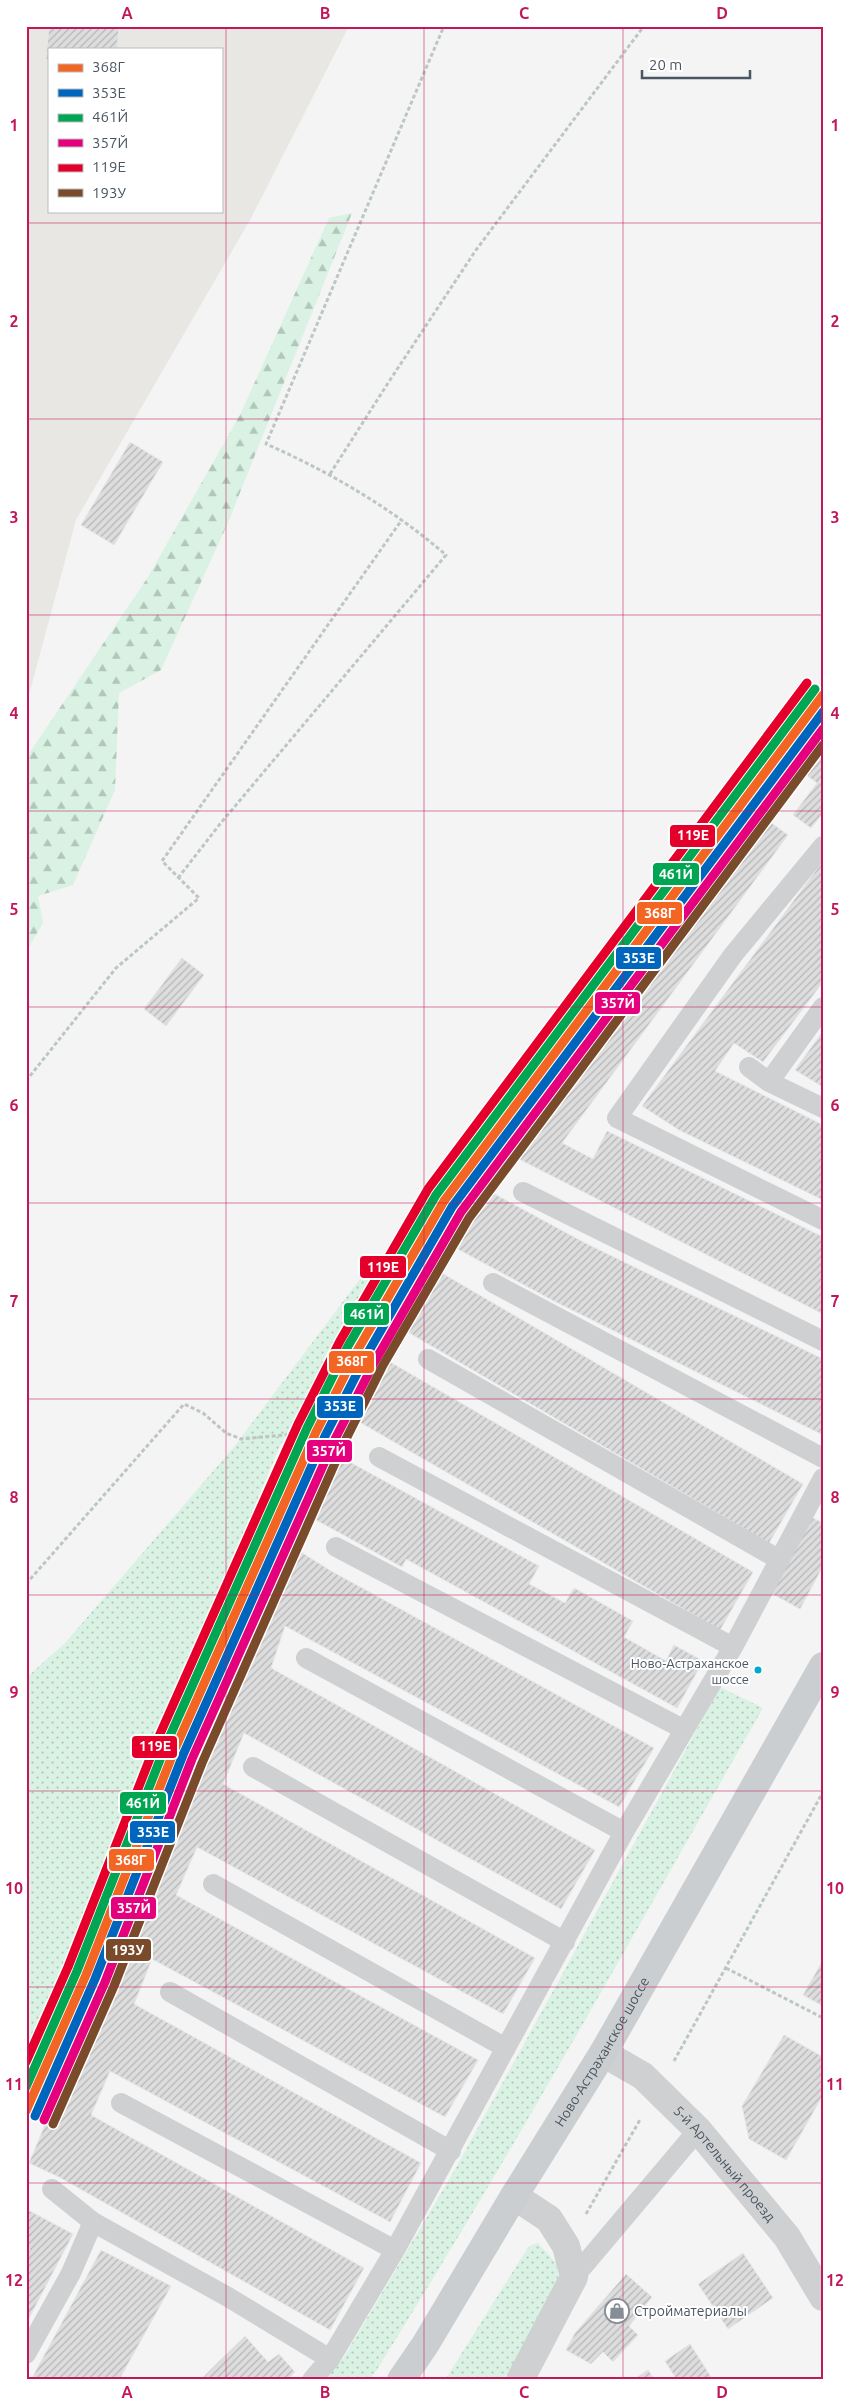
<svg xmlns="http://www.w3.org/2000/svg" width="849" height="2406" font-family="Ubuntu,sans-serif">
<style>
.commercial{fill:#e8e7e3;fill-rule:evenodd}
.grass{fill:url(#grass-dots)}
.forest{fill:url(#forest-firs)}
.building{fill:url(#building-hatch);stroke:#e5e6e7}
.lines{fill:none;stroke-linecap:round;stroke-linejoin:round}
.path{stroke:#bcc7c4;stroke-width:3;stroke-dasharray:4 2.5;stroke-linecap:butt}
.service{stroke:#ced0d2;stroke-width:20}
.minor{stroke:#ced0d2;stroke-width:28}
.primary{stroke:#caced1;stroke-width:28}
.rail-1-casing{stroke:#fff;stroke-width:12}
.rail-2-casing{stroke:#fff;stroke-width:12}
.rail-3-casing{stroke:#fff;stroke-width:12}
.rail-4-casing{stroke:#fff;stroke-width:12}
.rail-5-casing{stroke:#fff;stroke-width:12}
.rail-6-casing{stroke:#fff;stroke-width:12}
.rail-1{stroke:#f26522;stroke-width:9}
.rail-2{stroke:#0065bd;stroke-width:9}
.rail-3{stroke:#00a651;stroke-width:9}
.rail-4{stroke:#e5007d;stroke-width:9}
.rail-5{stroke:#e4002b;stroke-width:9}
.rail-6{stroke:#7a4b2a;stroke-width:9}
.grid{fill:none;stroke:#c2185b;stroke-width:1;stroke-opacity:0.55}
.bus-dot{fill:#00a9ce;stroke:#fff;stroke-width:2}
.labels{text-anchor:middle;dominant-baseline:central;stroke-width:4;stroke-linejoin:round;paint-order:stroke}
.bus-label{font-size:13px;fill:#4a5661;stroke:#fff;text-anchor:end}
.street-label{font-size:14px;fill:#4a5661;stroke:#fff}
.poi-label{font-size:14px;fill:#4a5661;stroke:#fff;text-anchor:start}
.line-badge{stroke:#fff;stroke-width:2}
.badge-label{font-size:14px;text-anchor:middle;font-weight:bold;fill:#fff}
.neatline{fill:none;stroke:#c2185b;stroke-width:2}
.grid-label{font-size:16px;text-anchor:middle;font-weight:bold;fill:#c2185b}
</style>
<defs>
<pattern id="grass-dots" width="8" height="8" patternUnits="userSpaceOnUse" patternTransform="scale(1.25)"><rect width="8" height="8" fill="#d9f2e3"/><path d="M2 2h.1M6 6h.1" fill="none" stroke="#b2c7bb" stroke-width="1.8" stroke-linecap="round"/></pattern>
<pattern id="forest-firs" width="22" height="20" patternUnits="userSpaceOnUse" patternTransform="scale(1.25)"><rect width="22" height="20" fill="#d9f2e3"/><path d="M5 1l3.5 6h-7zM16 11l3.5 6h-7z" fill="#b2c7bb"/></pattern>
<pattern id="building-hatch" width="6" height="6" patternUnits="userSpaceOnUse" patternTransform="scale(1.25)"><rect width="6" height="6" fill="#ddddde"/><path d="M-1 1l2-2M0 6l6-6M5 7l2-2" fill="none" stroke="#b5b6b7"/></pattern>
</defs>
<rect width="100%" height="100%" fill="#f4f4f4"/>
<path class="commercial" d="M26 26H349L250 220 76 520 26 706ZM49 49H221V211H49Z"/>
<path class="grass" d="M375 1259 384 1263 279 1448 184 1676 68 1969 26 2062V1678L65 1643 234 1447Z
M720 1687 763 1708C636 1930 512 2154 376 2371L369 2380H323L344 2357 453 2173Z
M538 2243 557 2264 559 2288 520 2362 501 2380H445L527 2249 531 2245Z"/>
<path class="forest" d="M352 213 227 525 161 670 119 693 115 790 73 885 38 896 43 923 26 952V758L148 577 240 415 329 218Z"/>
<path class="building" d="M49 26H119L117 49H49V60L46 59Z
M130 442 163 462 114 545 81 525Z
M823 744V813L811 828 793 815 817 783 801 771Z
M759 814 788 835 562 1143 593 1159 607 1131 823 1237V1314L511 1155 529 1124Z
M823 861V982L763 1062 734 1043 715 1071 823 1125V1200L679 1130 642 1106Z
M182 958 204 975 166 1026 144 1009Z
M823 1031V1087L795 1070Z
M489 1191 585 1243 823 1359V1435L552 1300 454 1247Z
M440 1272 803 1484 769 1543 406 1331Z
M390 1362 753 1572 720 1630 356 1420Z
M337 1455 539 1566 529 1584 565 1603 574 1588 633 1621 624 1637 666 1661 674 1645 703 1661 677 1708 406 1559 402 1567 305 1514Z
M809 1516 823 1523V1566L800 1609 769 1592Z
M288 1544 331 1571 654 1748 619 1807 285 1626 271 1668 595 1850 561 1909 244 1733 223 1784 535 1958 503 2014 197 1847 176 1895 478 2060 445 2117 152 1959 134 2004 421 2163 390 2222 110 2071 91 2115 364 2268 330 2330 59 2177 29 2163Z
M823 1960V2006L803 1995Z
M784 2035 823 2057V2095L786 2160 749 2139 742 2106Z
M26 2209 73 2234 26 2324V2257L30 2249 26 2247Z
M101 2250 171 2286 119 2380H31Z
M743 2253 773 2298 728 2329 698 2284Z
M626 2274 652 2297 629 2326 638 2335 613 2362 603 2352 591 2364 566 2350 575 2333Z
M245 2336 268 2362 279 2354 295 2372 287 2380H200Z
M690 2344 713 2380H677L665 2361Z
M648 2370 655 2380H633Z"/>
<g class="lines">
<path class="path" d="M330 474 390 380 476 250 644 26
M178 878 220 824 446 555C393 509 330 472 266 444L444 26
M26 1081 116 968 199 898 162 861 401 521
M332 1438 420 1273 507 1134 823 707
M26 1584 184 1404 203 1413 226 1433 241 1439 316 1432 353 1446
M726 1968 823 2018
M674 2061 823 1792
M586 2214 641 2118"/>
<path class="service" d="M823 846 733 955 617 1118 823 1220
M749 1067 769 1082 823 1108
M769 1082 823 1007
M523 1192 823 1341
M493 1283 823 1458
M428 1359 780 1560
M379 1457 733 1647
M336 1547 683 1729
M306 1658 624 1832
M253 1767 565 1942
M213 1884 506 2048
M170 1992 451 2151
M121 2103 395 2250
M52 2189 93 2222 228 2297 330 2359
M574 2277 698 2130
M26 2354 71 2273 93 2222
M312 2380 330 2359 395 2250 624 1832 733 1647 823 1478"/>
<g class="minor">
<path id="s1" d="M603 2053 643 2076 698 2130 787 2237 823 2297"/>
<path d="M514 2196 549 2219 566 2246 574 2277 520 2380"/>
</g>
<path class="primary" id="s2" d="M401 2380 425 2345 514 2196 603 2053 823 1666"/>
<defs>
<path id="rail-1" d="M26 2111 86 1975 174 1751 316 1432 357 1351 444 1201 823 695"/>
<path id="rail-2" d="M35 2116 95 1979 183 1755 325 1436 366 1356 452 1207 823 712"/>
<path id="rail-3" d="M26 2087 77 1971 165 1747 307 1428 348 1346 436 1195 815 689"/>
<path id="rail-4" d="M44 2120 105 1982 192 1759 334 1441 375 1361 461 1212 823 729"/>
<path id="rail-5" d="M26 2062 68 1967 156 1743 298 1424 340 1341 428 1189 807 683"/>
<path id="rail-6" d="M53 2124 114 1986 202 1763 343 1445 383 1365 469 1218 823 745"/>
</defs>
<use href="#rail-1" class="rail-1-casing"/>
<use href="#rail-2" class="rail-2-casing"/>
<use href="#rail-3" class="rail-3-casing"/>
<use href="#rail-4" class="rail-4-casing"/>
<use href="#rail-5" class="rail-5-casing"/>
<use href="#rail-6" class="rail-6-casing"/>
<use href="#rail-1" class="rail-1"/>
<use href="#rail-2" class="rail-2"/>
<use href="#rail-3" class="rail-3"/>
<use href="#rail-4" class="rail-4"/>
<use href="#rail-5" class="rail-5"/>
<use href="#rail-6" class="rail-6"/>
</g>
<path class="grid" d="M226 26V2380M424 26V2380M623 26V2380M26 223H823M26 419H823M26 615H823M26 811H823M26 1007H823M26 1203H823M26 1399H823M26 1595H823M26 1791H823M26 1987H823M26 2183H823"/>
<defs>
<symbol id="shop-ring" viewBox="-11 -11 22 22"><circle r="9.5" fill="#fff" stroke="#868d94" stroke-width="1.5"/><path d="M-5-2.5h2.3a2.7 3.5 0 0 1 5.4 0H5L5.5 6h-11ZM-1.5-2.5h3a1.5 2.3 0 0 0-3 0Z" fill="#868d94"/></symbol>
</defs>
<g fill-rule="evenodd">
<use href="#shop-ring" x="603" y="2297" width="28" height="28"/>
</g>
<circle class="bus-dot" cx="758" cy="1670" r="4.5"/>
<g class="labels">
<g class="bus-label">
<text x="749" y="1663">Ново-Астраханское<tspan x="749" dy="16">шоссе</tspan></text>
</g>
<g class="street-label">
<text stroke="none"><textPath href="#s2" startOffset="385">Ново-Астраханское шоссе</textPath></text>
<text stroke="none"><textPath href="#s1" startOffset="166">5-й Артельный проезд</textPath></text>
</g>
<g class="poi-label">
<text x="634" y="2311">Стройматериалы</text>
</g>
</g>
<g class="line-badge">
<rect x="669" y="824" width="47" height="24" rx="5" fill="#e4002b"/>
<rect x="652" y="862" width="48" height="24" rx="5" fill="#00a651"/>
<rect x="636" y="901" width="47" height="24" rx="5" fill="#f26522"/>
<rect x="615" y="946" width="47" height="24" rx="5" fill="#0065bd"/>
<rect x="594" y="991" width="47" height="24" rx="5" fill="#e5007d"/>
<rect x="359" y="1255" width="48" height="24" rx="5" fill="#e4002b"/>
<rect x="343" y="1302" width="47" height="24" rx="5" fill="#00a651"/>
<rect x="328" y="1350" width="47" height="24" rx="5" fill="#f26522"/>
<rect x="316" y="1395" width="48" height="24" rx="5" fill="#0065bd"/>
<rect x="306" y="1439" width="47" height="24" rx="5" fill="#e5007d"/>
<rect x="131" y="1735" width="47" height="24" rx="5" fill="#e4002b"/>
<rect x="119" y="1791" width="48" height="24" rx="5" fill="#00a651"/>
<rect x="129" y="1820" width="47" height="24" rx="5" fill="#0065bd"/>
<rect x="108" y="1848" width="47" height="24" rx="5" fill="#f26522"/>
<rect x="110" y="1896" width="47" height="24" rx="5" fill="#e5007d"/>
<rect x="105" y="1938" width="47" height="24" rx="5" fill="#7a4b2a"/>
</g>
<g class="badge-label">
<text x="693" y="840">119Е</text>
<text x="676" y="879">461Й</text>
<text x="660" y="918">368Г</text>
<text x="639" y="963">353Е</text>
<text x="618" y="1008">357Й</text>
<text x="383" y="1272">119Е</text>
<text x="367" y="1319">461Й</text>
<text x="352" y="1366">368Г</text>
<text x="340" y="1411">353Е</text>
<text x="329" y="1456">357Й</text>
<text x="155" y="1751">119Е</text>
<text x="143" y="1808">461Й</text>
<text x="153" y="1837">353Е</text>
<text x="131" y="1865">368Г</text>
<text x="134" y="1913">357Й</text>
<text x="128" y="1955">193У</text>
</g>
<rect width="849" height="2406" fill="none" stroke="#ffffff" stroke-width="55"/>
<rect x="48" y="48" width="175" height="165" fill="#ffffff" stroke="#b7bbc0"/>
<rect x="58" y="64" width="25" height="8" fill="#f26522" stroke="#b7bbc0"/>
<text x="92" y="72" font-size="15" fill="#4a5661">368Г</text>
<rect x="58" y="89" width="25" height="8" fill="#0065bd" stroke="#b7bbc0"/>
<text x="92" y="98" font-size="15" fill="#4a5661">353Е</text>
<rect x="58" y="114" width="25" height="8" fill="#00a651" stroke="#b7bbc0"/>
<text x="92" y="122" font-size="15" fill="#4a5661">461Й</text>
<rect x="58" y="139" width="25" height="8" fill="#e5007d" stroke="#b7bbc0"/>
<text x="92" y="148" font-size="15" fill="#4a5661">357Й</text>
<rect x="58" y="164" width="25" height="8" fill="#e4002b" stroke="#b7bbc0"/>
<text x="92" y="172" font-size="15" fill="#4a5661">119Е</text>
<rect x="58" y="189" width="25" height="8" fill="#7a4b2a" stroke="#b7bbc0"/>
<text x="92" y="198" font-size="15" fill="#4a5661">193У</text>
<path d="M642 70v8h108v-8" fill="none" stroke="#4a5661" stroke-width="2.5"/>
<text x="649" y="70" font-size="15" fill="#4a5661" stroke="#ffffff" stroke-width="4" paint-order="stroke">20 m</text>
<rect x="28" y="28" width="794" height="2350" class="neatline"/>
<g class="grid-label">
<text x="127" y="19">A</text>
<text x="325" y="19">B</text>
<text x="524" y="19">C</text>
<text x="722" y="19">D</text>
<text x="14" y="131">1</text>
<text x="835" y="131">1</text>
<text x="14" y="327">2</text>
<text x="835" y="327">2</text>
<text x="14" y="523">3</text>
<text x="835" y="523">3</text>
<text x="14" y="719">4</text>
<text x="835" y="719">4</text>
<text x="14" y="915">5</text>
<text x="835" y="915">5</text>
<text x="14" y="1111">6</text>
<text x="835" y="1111">6</text>
<text x="14" y="1307">7</text>
<text x="835" y="1307">7</text>
<text x="14" y="1503">8</text>
<text x="835" y="1503">8</text>
<text x="14" y="1698">9</text>
<text x="835" y="1698">9</text>
<text x="14" y="1894">10</text>
<text x="835" y="1894">10</text>
<text x="14" y="2090">11</text>
<text x="835" y="2090">11</text>
<text x="14" y="2286">12</text>
<text x="835" y="2286">12</text>
<text x="127" y="2398">A</text>
<text x="325" y="2398">B</text>
<text x="524" y="2398">C</text>
<text x="722" y="2398">D</text>
</g>
</svg>
